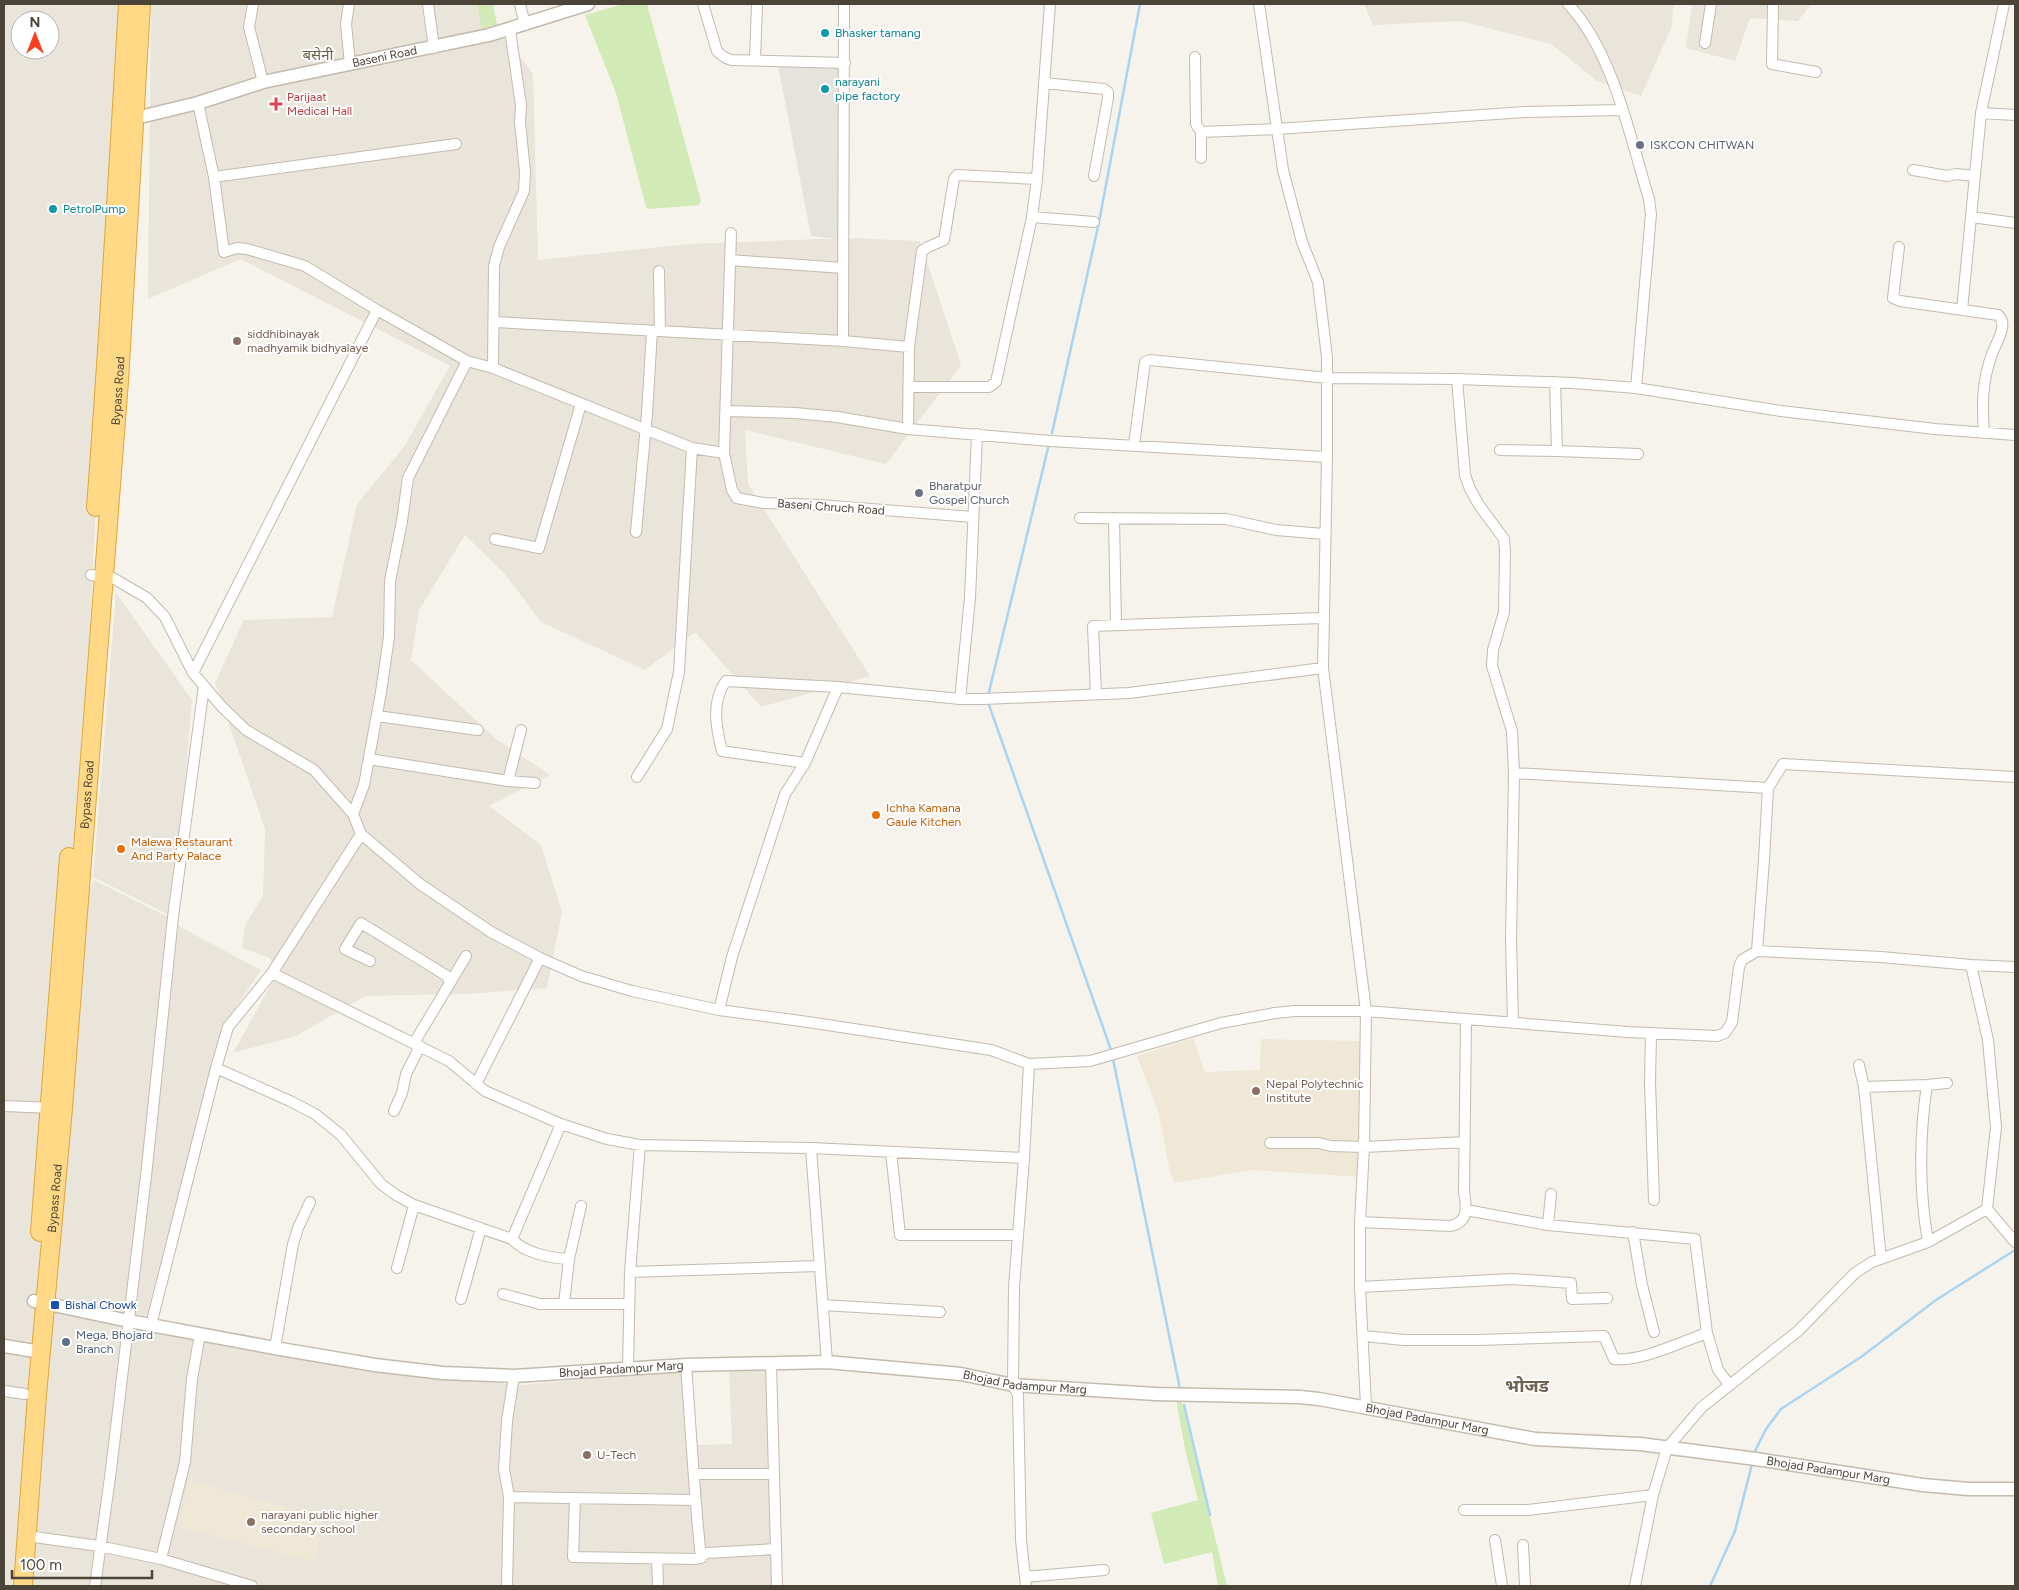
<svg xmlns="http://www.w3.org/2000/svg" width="2019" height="1590" font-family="Figtree,'Noto Sans Devanagari',sans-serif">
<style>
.residential{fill:#eae5da;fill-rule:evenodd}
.industrial{fill:#e6e2dd}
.education{fill:#efe8d6}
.green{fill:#d2eab5}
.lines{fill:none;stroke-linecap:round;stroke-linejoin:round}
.stream{stroke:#a9d4f2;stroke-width:2.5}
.minor-casing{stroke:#c2bbae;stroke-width:12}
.tertiary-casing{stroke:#c2bbae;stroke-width:15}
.trunk-casing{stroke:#e0a43c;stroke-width:20}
.minor{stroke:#fff;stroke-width:10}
.tertiary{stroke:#fff;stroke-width:12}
.trunk{stroke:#ffd985;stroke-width:18}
.culture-dot{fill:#0f9aa8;stroke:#fff;stroke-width:2}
.health-dot{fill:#e0444e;stroke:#fff;stroke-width:2}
.worship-dot{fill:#6b7280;stroke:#fff;stroke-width:2}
.education-dot{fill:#8d6e63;stroke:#fff;stroke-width:2}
.food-dot{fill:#e8710a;stroke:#fff;stroke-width:2}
.transit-dot{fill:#1a4fb4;stroke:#fff;stroke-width:2}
.service-dot{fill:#5c6f8a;stroke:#fff;stroke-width:2}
.labels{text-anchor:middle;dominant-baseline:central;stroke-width:4;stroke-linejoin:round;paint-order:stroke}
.culture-label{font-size:12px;fill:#0d838f;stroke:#fff;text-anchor:start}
.street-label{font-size:12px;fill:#4b4439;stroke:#fff}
.health-label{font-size:12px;fill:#be3a42;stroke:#fff;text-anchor:start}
.worship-label{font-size:12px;fill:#5b616d;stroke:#fff;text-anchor:start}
.education-label{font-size:12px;fill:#785e54;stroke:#fff;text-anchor:start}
.food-label{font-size:12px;fill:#c56008;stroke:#fff;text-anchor:start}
.transit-label{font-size:12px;fill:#164399;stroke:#fff;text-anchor:start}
.service-label{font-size:12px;fill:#4e5e75;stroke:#fff;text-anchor:start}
.quarter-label{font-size:15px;fill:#6e6250;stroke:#fff}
.district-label{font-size:18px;font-weight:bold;fill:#6e6250;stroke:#fff}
</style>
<rect width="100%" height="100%" fill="#f6f3ec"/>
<path class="residential" d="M4 4H122L89 644 13 1586H4ZM20 20H50V50H20Z
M151 4H482L533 74 538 260 688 244 848 238 920 241 961 365 886 464 745 430 748 484 870 676 761 707 695 632 645 670 541 622 504 573 465 535 419 610 411 660 496 739 550 775 489 806 541 845 562 912 547 988 466 994 365 996 296 1036 233 1053 274 979 270 958 242 948 245 925 263 896 265 829 215 683 244 620 332 617 357 504 404 447 450 366 241 259 148 299Z
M1364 4H1673L1672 26 1641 96 1597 81 1551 44 1460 21 1373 25Z
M1692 4H1811L1798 21 1750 18 1735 61 1686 48Z
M116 593 192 700 173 917 93 877Z
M94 880 166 916 180 927 261 970 224 1025 151 1312 144 1316 56 1298 89 892Z
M50 1311 305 1360 379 1372 453 1380 521 1385 691 1370 697 1445 732 1444 729 1370H770L775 1586H29Z"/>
<path class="industrial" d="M840 63 844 240 811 236 778 65Z"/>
<path class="education" d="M1193 1038 1205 1072 1260 1070 1261 1039 1363 1041 1360 1177 1251 1170 1174 1183 1170 1172 1158 1111 1137 1056Z
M189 1480 323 1517 315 1562 178 1527Z"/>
<path class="green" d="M477 4H493L497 25 482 28Z
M623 4H647L701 201 699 205 649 209 646 207 616 93 585 15Z
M1176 1399H1181L1227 1586H1218L1212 1552 1164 1564 1151 1513 1198 1500 1185 1449Z"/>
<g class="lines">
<path class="stream" d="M1052 433 1099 222 1140 4
M988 696 1049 444
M989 705 1111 1050
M1113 1059 1180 1389
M1184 1405 1210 1515
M1755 1451 1766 1429 1781 1409 1861 1357 1936 1300 2015 1250
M1710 1586 1735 1531 1752 1464"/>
<defs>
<path id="minor" d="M253 4 249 27 263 82
M349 4 346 24 350 64
M428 4 434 48
M520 4 525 25
M703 4 717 51 724 57 731 60 845 63
M1568 4C1613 51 1630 137 1649 199L1651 214 1636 388
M1773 4 1772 64 1816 72
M1705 43 1711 4
M1195 57 1196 124 1201 132
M755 60 757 4
M1044 83 1104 89 1108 92V98L1094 176
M198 103 214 177 224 252 237 248 247 249 305 266 377 310 467 361 493 368 692 448 724 453
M1981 113 2015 115
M1201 158V132L1277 129 1525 112 1621 110
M1913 170 1947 176 1956 174 1975 176
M214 177 456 144
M1032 217 1094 222
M1972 217 2015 223
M731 233 724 453 732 490 737 498 764 503 820 505 973 517
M1899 247 1893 298 1900 301 1998 315C2009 324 1996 343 1992 354 1982 382 1982 403 1984 433
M730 260 843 268
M659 271 660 331
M1962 310 1981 113 2004 4
M495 322 843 341 909 347
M843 341 844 4
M493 368 494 266 499 247 524 191 525 172 520 122 521 105 510 30
M1457 379 1465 475 1470 489 1479 505 1504 539 1505 551 1504 612 1493 650 1492 666 1512 731 1514 773 1511 940 1513 1023
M1555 382 1557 451 1638 454
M909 387H989L996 382 1032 217 1037 179 1050 4
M726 411 795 413 837 417 908 429 1050 441 1327 457
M908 429 909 347 922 251 928 247 944 240 954 179 957 175 1037 179
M1134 445 1145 362 1150 360 1328 378 1457 379 1573 383 1636 388 1781 411 1935 429 2015 435
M1500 450 1557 451
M1080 518 1226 519 1276 530 1324 534
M1114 518 1116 625
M636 532 647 414 652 331
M495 539 539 548 581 404
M91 575 113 578 147 598 165 617 193 673 222 707 246 730 314 770 353 814 361 834 420 884 491 932 540 958 581 976 632 991 719 1010 808 1022 991 1050 1029 1064 1090 1061 1221 1023 1275 1013 1295 1011H1366L1323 668 1327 457V357L1318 282 1302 242 1283 170 1259 4
M193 673 377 310
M1096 694 1093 626 1322 618
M960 699 970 598 977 434
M377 716 478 730
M369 759 508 781 521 730
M805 763 722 751C716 728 711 701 726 681L838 687
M1514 773 1768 788 1764 860 1757 951
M637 777 667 729 679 672 692 448
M508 781 535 783
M1768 788 1783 764 2015 777
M353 814 364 785 381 692 389 637 390 581 402 521 408 478 467 361
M370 961 345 949 361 923 447 976 450 983 414 1043
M1971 965 1988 1040 1996 1127 1987 1209 2015 1242
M272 973 449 1061 485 1091 561 1124 607 1139 640 1145 811 1148 1024 1158
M450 983 466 956
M719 1010 732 957 785 794 805 763 838 687 960 699H983L1129 693 1323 668
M1651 1033 1650 1082 1654 1200
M1859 1065 1864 1087 1881 1259
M216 1068 290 1101 315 1114 341 1135 381 1184 396 1195 414 1205 512 1239 561 1124
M476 1084 540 958
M1927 1085C1919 1138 1919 1190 1928 1242
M1864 1087 1927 1085 1947 1083
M4 1106 53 1108
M394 1111 402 1093 406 1074 420 1046
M1270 1143H1319L1331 1146 1364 1147 1465 1142
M811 1148 827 1362
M891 1152 900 1235H1018
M1466 1210 1548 1225 1695 1239 1707 1333 1718 1370 1729 1384
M1360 1222 1450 1226C1470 1222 1466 1206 1464 1191L1466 1019
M1548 1225 1551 1194
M1633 1232 1642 1285 1654 1332
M512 1239C524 1253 550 1258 569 1259
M397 1268 414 1205
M630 1272 819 1266
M1360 1287 1512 1279 1571 1283 1572 1299 1607 1298
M503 1294 540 1304H629
M461 1299 481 1228
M564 1304 569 1259 581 1206
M823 1305 940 1312
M151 1325 216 1068 228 1027 272 973 361 834
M1364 1336 1404 1340H1478L1604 1336 1614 1359C1641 1362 1681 1342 1707 1333
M275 1348 293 1244 298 1228 310 1202
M771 1363 777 1586
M686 1365C691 1429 694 1494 701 1558
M628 1370 630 1272 640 1145
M4 1391 25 1394
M1366 1406 1360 1287V1222L1364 1147 1366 1011 1628 1032 1717 1036 1725 1033 1732 1022 1739 967 1742 960 1757 951 1881 957 1971 965 2015 967
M695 1474H773
M509 1497 695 1500
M575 1498 573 1557 696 1559 707 1553 775 1549
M1464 1510H1528L1653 1495
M27 1536 99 1546 161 1559 252 1586
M1495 1540 1502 1586
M1523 1545 1525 1586
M161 1559 185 1462 192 1379 200 1334
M657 1559 658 1586
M1025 1577 1104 1570
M95 1586 111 1470 147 1167 173 917 204 686
M507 1586 509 1497 504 1469 507 1421 514 1376
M1026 1586 1021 1540 1018 1395 1013 1385 1014 1287 1024 1158 1029 1064
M1635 1586 1653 1495 1667 1448 1702 1407 1798 1331 1855 1273 1872 1262 1928 1242 1987 1209"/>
<g id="tertiary">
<path id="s1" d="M128 116H144L198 103 263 82 489 35 588 4"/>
<path id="s2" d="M34 1301 129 1321 275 1348 375 1365 443 1373 514 1376 686 1365 827 1362 961 1374 1013 1385 1156 1394 1300 1397 1319 1399 1535 1439 1640 1444 1756 1459 1923 1485 1968 1489H2015"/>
<path d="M4 1346 41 1352"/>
</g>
<g id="trunk">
<path d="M96 507C109 339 118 171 128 4"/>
<path d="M40 1232 69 857"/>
<path id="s3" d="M23 1586 37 1395 63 1108 119 381 141 4"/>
</g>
</defs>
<use href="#minor" class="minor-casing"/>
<use href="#tertiary" class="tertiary-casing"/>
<use href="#trunk" class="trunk-casing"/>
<use href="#minor" class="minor"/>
<use href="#tertiary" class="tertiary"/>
<use href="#trunk" class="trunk"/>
</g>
<g class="culture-dot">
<circle cx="825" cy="33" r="5"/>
<circle cx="825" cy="89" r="5"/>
<circle cx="53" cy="209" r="5"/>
</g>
<path class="health-dot" d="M273.5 96.5h5v5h5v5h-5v5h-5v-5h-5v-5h5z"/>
<g class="worship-dot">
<circle cx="1640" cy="145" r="5"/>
<circle cx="919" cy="493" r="5"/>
</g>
<g class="education-dot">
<circle cx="237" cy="341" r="5"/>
<circle cx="1256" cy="1091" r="5"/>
<circle cx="587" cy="1455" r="5"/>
<circle cx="251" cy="1522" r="5"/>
</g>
<g class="food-dot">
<circle cx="876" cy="815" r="5"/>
<circle cx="121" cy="849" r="5"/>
</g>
<rect class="transit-dot" x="50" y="1300" width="10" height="10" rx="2.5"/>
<circle class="service-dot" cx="66" cy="1342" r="5"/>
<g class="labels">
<g class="culture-label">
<text x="835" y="33">Bhasker tamang</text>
<text x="835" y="82">narayani<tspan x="835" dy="14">pipe factory</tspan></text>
<text x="63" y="209">PetrolPump</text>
</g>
<g class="street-label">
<text stroke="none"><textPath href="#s1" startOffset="264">Baseni Road</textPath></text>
<text stroke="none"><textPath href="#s3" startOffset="1199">Bypass Road</textPath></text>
<text transform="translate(831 507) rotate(4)">Baseni Chruch Road</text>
<text stroke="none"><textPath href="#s3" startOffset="794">Bypass Road</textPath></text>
<text stroke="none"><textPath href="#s3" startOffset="389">Bypass Road</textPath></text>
<text stroke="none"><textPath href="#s2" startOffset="594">Bhojad Padampur Marg</textPath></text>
<text stroke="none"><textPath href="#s2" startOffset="999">Bhojad Padampur Marg</textPath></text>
<text stroke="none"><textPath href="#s2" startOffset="1404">Bhojad Padampur Marg</textPath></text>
<text stroke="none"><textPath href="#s2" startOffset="1809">Bhojad Padampur Marg</textPath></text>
</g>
<g class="health-label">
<text x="287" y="97">Parijaat<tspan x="287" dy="14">Medical Hall</tspan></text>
</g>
<g class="worship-label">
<text x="1650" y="145">ISKCON CHITWAN</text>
<text x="929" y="486">Bharatpur<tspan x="929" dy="14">Gospel Church</tspan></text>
</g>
<g class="education-label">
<text x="247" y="334">siddhibinayak<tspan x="247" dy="14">madhyamik bidhyalaye</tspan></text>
<text x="1266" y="1084">Nepal Polytechnic<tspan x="1266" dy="14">Institute</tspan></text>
<text x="597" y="1455">U-Tech</text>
<text x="261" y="1515">narayani public higher<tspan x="261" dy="14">secondary school</tspan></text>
</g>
<g class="food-label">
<text x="886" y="808">Ichha Kamana<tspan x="886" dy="14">Gaule Kitchen</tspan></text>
<text x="131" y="842">Malewa Restaurant<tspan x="131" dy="14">And Party Palace</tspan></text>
</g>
<g class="transit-label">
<text x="65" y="1305">Bishal Chowk</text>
</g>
<g class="service-label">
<text x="76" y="1335">Mega, Bhojard<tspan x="76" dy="14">Branch</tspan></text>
</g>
<g class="quarter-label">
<text x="318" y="55">बसेनी</text>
</g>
<g class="district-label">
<text x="1527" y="1386">भोजड</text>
</g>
</g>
<rect width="2019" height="1590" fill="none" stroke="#4b4439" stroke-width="10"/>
<g transform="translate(35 35)"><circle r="24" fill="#ffffff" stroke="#b7b4b0"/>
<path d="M0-4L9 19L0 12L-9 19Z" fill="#fc3f1d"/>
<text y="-8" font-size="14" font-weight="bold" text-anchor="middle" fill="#4b4439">N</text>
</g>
<path d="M12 1570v8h140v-8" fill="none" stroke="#4b4439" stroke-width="2.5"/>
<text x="20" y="1570" font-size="15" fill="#4b4439" stroke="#ffffff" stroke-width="4" paint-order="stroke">100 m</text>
</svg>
